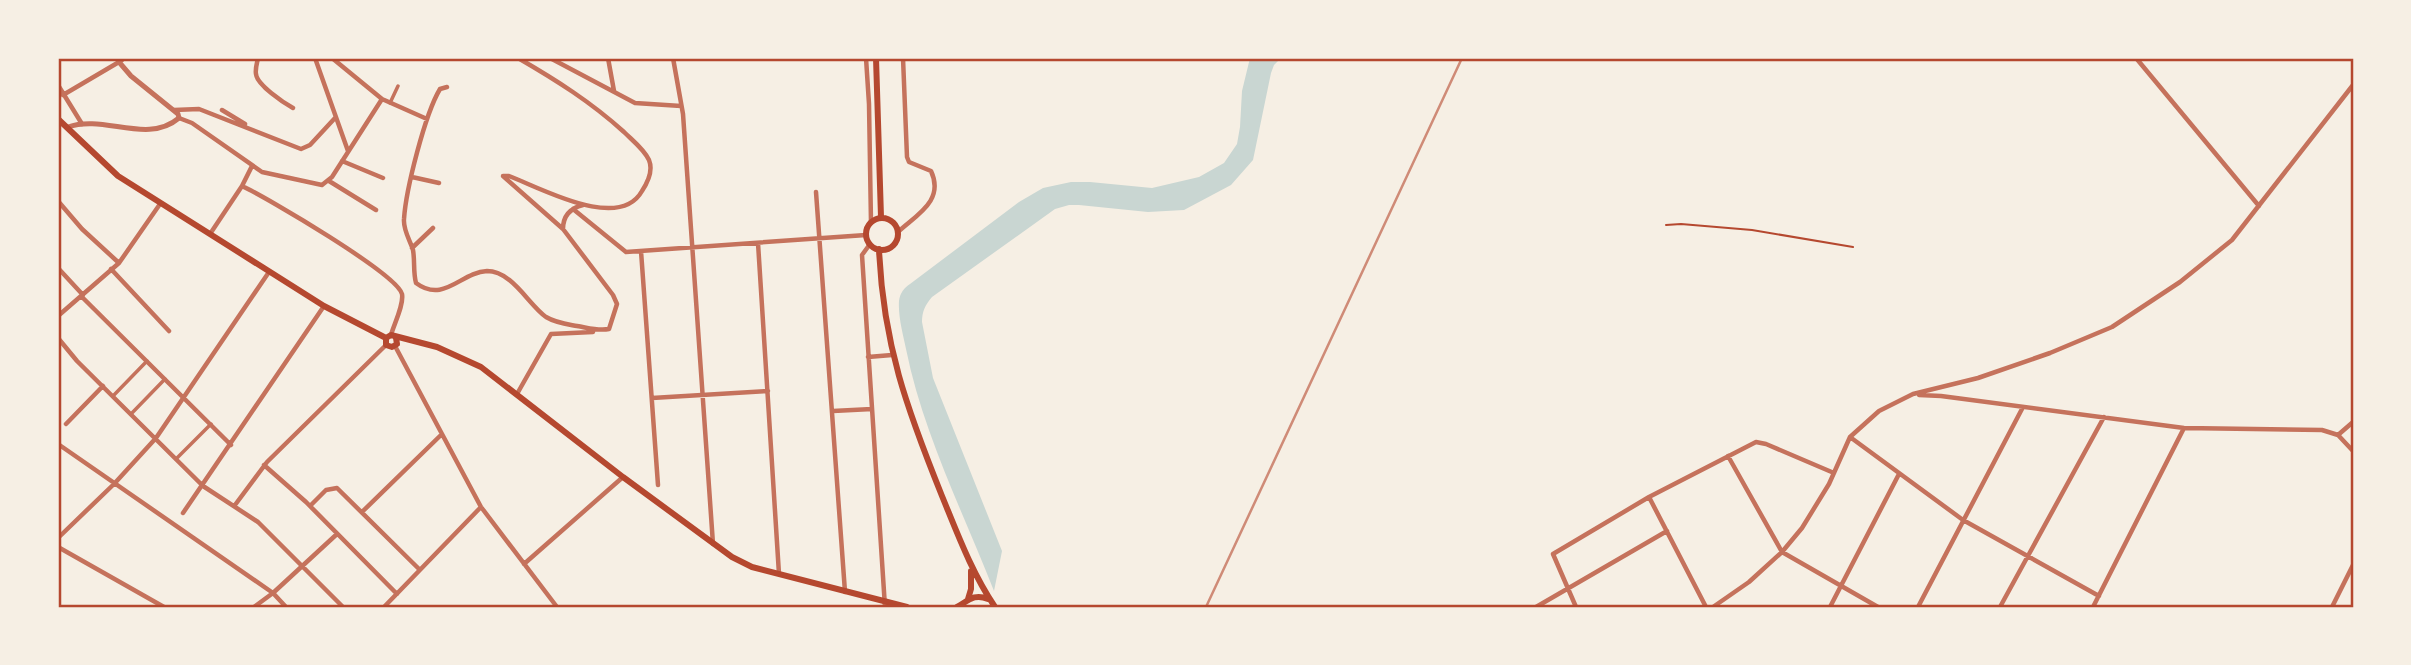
<svg xmlns="http://www.w3.org/2000/svg" width="2411" height="665" font-family="Barlow,sans-serif">
<style>
.water{fill:#c9d6d2}
.lines{fill:none;stroke-linecap:round;stroke-linejoin:round}
.path{stroke:#b5482f;stroke-width:2}
.pedestrian{stroke:#c5725c;stroke-width:3.5}
.minor{stroke:#c5725c;stroke-width:4.5}
.tertiary{stroke:#c5725c;stroke-width:5}
.secondary{stroke:#b5482f;stroke-width:6}
.rail{stroke:#cf8b77;stroke-width:2.5}
.neatline{fill:none;stroke:#b5482f;stroke-width:2.5}
</style>
<rect width="100%" height="100%" fill="#f6efe4"/>
<path class="water" d="M1250 58H1281L1274 65 1271 73 1253 160 1231 185 1184 210 1148 212 1079 205H1069L1055 209 932 297C925 305 922 312 922 322L933 378 1002 551 994 591C963 512 923 433 906 349 903 334 898 317 899 301 900 293 904 288 910 284L1019 202 1043 188 1071 182H1090L1152 188 1199 177 1224 163 1237 144 1240 127 1242 91Z"/>
<g class="lines">
<path class="path" d="M1666 225 1681 224 1752 230 1853 247"/>
<path class="pedestrian" d="M390 103 398 86
M113 396 147 361
M131 414 165 379
M176 459 211 424"/>
<path class="minor" d="M258 58C257 63 255 69 256 74 257 85 284 103 293 108
M315 58 348 151
M332 58 382 99 427 119
M518 58C556 80 591 102 624 132 632 140 644 149 649 160 653 170 648 182 642 191 619 232 541 188 509 176H503L563 229
M550 58 635 103 681 106
M608 58 614 91
M673 58 683 114 713 544
M866 58 869 104 871 223
M2136 58 2259 206
M58 85 82 124
M447 87 440 89C425 114 406 189 404 219 403 230 410 240 413 250 415 261 413 272 416 283 444 304 461 272 487 271 512 271 528 304 546 317 556 323 566 324 577 326 589 328 598 331 609 329L617 304 613 295 563 229C563 215 571 208 583 205
M63 95 119 62
M174 110 199 109 301 149 310 145 335 118
M222 110 245 124
M179 118 192 123 262 172 322 185 332 177 382 99
M342 161 383 178
M412 177 439 183
M329 181 376 210
M242 186C266 197 397 274 402 294 404 305 394 324 391 335
M816 192 845 592
M58 201 82 229 119 263
M573 209 626 252 866 235
M898 232C916 215 945 201 931 171L909 162 907 157 903 58
M210 234 242 186 252 166
M758 243 779 574
M870 244 862 255 885 607
M412 248 433 228
M641 251 658 485
M58 268 83 295
M111 269 169 331
M81 296 231 445
M58 316 119 263 160 204
M58 338 77 361 203 486 258 522 343 607
M395 346 481 507 557 607
M868 357 892 355
M517 394 551 334 593 332
M1919 395 1941 396 2184 428 2322 430 2338 435 2353 451
M652 398 768 391
M833 411 872 409
M66 424 103 386
M2338 435 2353 422
M1850 437 1963 520 2099 596
M58 444 273 593 286 607
M1728 456 1782 552 1878 607
M264 465 306 502 397 594
M1649 497 1706 607
M235 505 267 462 386 345
M310 506 326 490 337 488 420 570
M362 512 442 434
M183 513 324 306
M58 538 114 484 156 438 269 272
M58 547 164 607
M524 564 623 477
M254 607 273 593 337 534
M384 607 481 507
M1536 607 1667 531
M1576 607 1553 554 1649 497 1756 442 1766 444 1834 473
M1713 607 1749 582 1782 552 1802 528 1829 484 1850 437 1879 411 1913 394 1978 378 2050 353 2112 327 2180 282 2232 240 2353 85
M1830 607 1899 474
M1918 607 2023 407
M2000 607 2104 417
M2093 607 2184 428
M2332 607 2353 565"/>
<path class="tertiary" d="M68 127C104 114 147 145 179 118L178 114 131 76 119 62 124 58"/>
<path class="secondary" d="M876 58 881 217
M58 119 118 176 324 306 386 338
M866 234a16 16 0 1 1 32 0a16 16 0 1 1-32 0Z
M879 249C883 344 907 409 942 496 958 535 972 573 995 607
M386 338 391 335 437 347 481 367 623 477 732 557 752 567 907 607
M386 338V345L392 347 397 344 396 338
M968 599 971 589V571
M957 607C968 601 974 593 988 599"/>
<path class="rail" d="M1206 607 1462 58"/>
</g>
<rect width="2411" height="665" fill="none" stroke="#f6efe4" stroke-width="119"/>
<rect x="60" y="60" width="2292" height="546" class="neatline"/>
</svg>
